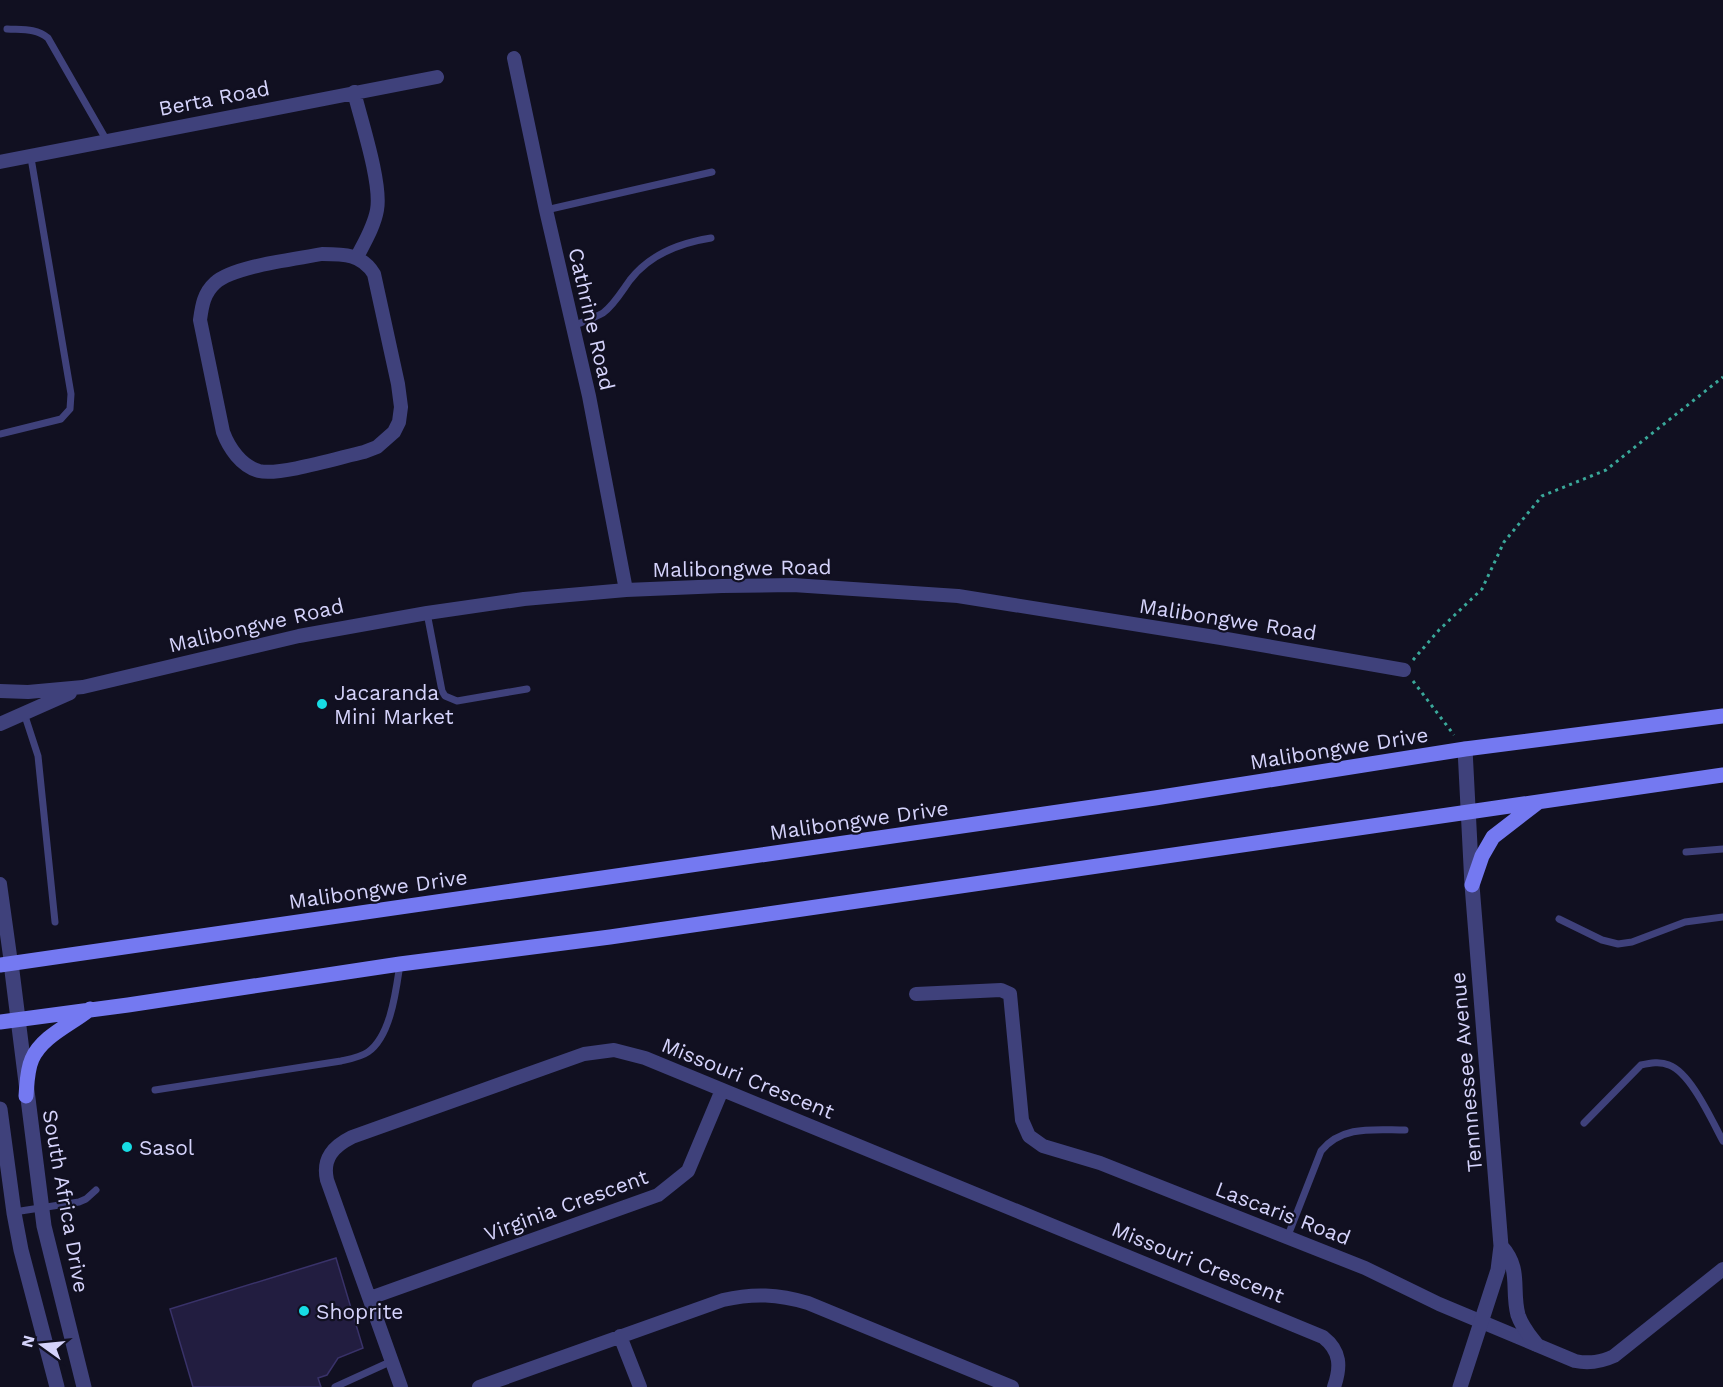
<svg xmlns="http://www.w3.org/2000/svg" width="1723" height="1387" font-family="'Work Sans',sans-serif">
<style>
.building{fill:#221d40;stroke:#393269;stroke-width:1.5}
.lines{fill:none;stroke-linecap:round;stroke-linejoin:round}
.path{stroke:#3aa89a;stroke-width:3;stroke-dasharray:3 4.5;stroke-linecap:butt}
.service{stroke:#3f417b;stroke-width:7}
.minor{stroke:#3f417b;stroke-width:14}
.tertiary{stroke:#3f417b;stroke-width:15}
.secondary{stroke:#7479f1;stroke-width:15}
.poi-dot{fill:#17dce4;stroke:#111021;stroke-width:2}
.labels{text-anchor:middle;dominant-baseline:central;stroke-width:4.5;stroke-linejoin:round;paint-order:stroke}
.street-label{font-size:21px;fill:#d5d3fb;stroke:#111021}
.poi-label{font-size:21px;fill:#d5d3fb;stroke:#111021;text-anchor:start}
</style>
<rect width="100%" height="100%" fill="#111021"/>
<path class="building" d="M336 1258 363 1348 338 1358 327 1375 318 1378 321 1387H193L170 1309Z"/>
<g class="lines">
<path class="path" d="M1413 660 1439 630 1482 589 1504 542 1542 496 1606 470 1723 377
M1413 681 1454 735"/>
<path class="service" d="M7 29C22 30 36 28 48 38L107 141
M546 210 712 172
M573 326C583 322 594 318 603 313 614 305 622 291 630 280 650 254 679 243 711 238
M0 434 61 419 70 409 71 394 31 158
M427 613 442 691 445 696 457 701 527 689
M24 713 38 756 55 922
M1686 852 1723 849
M1559 919 1602 940 1618 944 1632 942 1685 922 1723 917
M155 1090 341 1061C350 1059 361 1057 368 1052 391 1036 396 990 400 964
M1584 1123 1641 1065C1650 1063 1660 1061 1669 1065 1691 1073 1712 1121 1723 1141
M14 1212 79 1202 86 1199 96 1190
M1287 1238 1321 1151C1342 1125 1374 1130 1405 1130
M335 1387 392 1361"/>
<path class="minor" d="M514 58 546 210 589 396 626 590
M354 92C361 120 382 184 377 210 374 227 364 243 357 257
M0 162 437 77
M322 254C344 254 362 254 374 274L398 384 401 407 399 422 394 432 377 447 364 452C341 457 280 476 259 471 241 466 229 448 223 432L200 320C202 305 204 293 215 283 233 266 297 259 322 254Z
M0 691 28 692 83 687 299 636 427 613 524 599 626 590 722 586 793 585 958 596 1221 638 1404 670
M0 724 70 693
M0 884 11 963
M916 994 1001 990 1010 994 1022 1120 1029 1136 1043 1146 1100 1163 1365 1268 1439 1304 1575 1361C1590 1364 1601 1362 1614 1356L1723 1269
M370 1298 658 1195 688 1171 722 1090
M620 1336 640 1387
M401 1387 327 1180C322 1158 334 1146 352 1137L584 1054 614 1050 645 1058 1323 1337C1341 1351 1341 1367 1334 1387
M479 1387 723 1300C753 1293 778 1294 808 1303L1012 1387"/>
<path class="tertiary" d="M11 963 44 1226 84 1387
M0 1109 14 1213 21 1250 57 1387
M1501 1246C1522 1269 1511 1289 1518 1315 1522 1327 1529 1335 1536 1344
M1460 1387 1498 1270 1501 1246 1472 885 1465 749"/>
<path class="secondary" d="M1472 885 1482 856 1493 837 1537 803
M0 965 1155 798 1465 749 1723 716
M0 1022 128 1005 400 964 610 937 1723 775
M26 1096C27 1084 27 1070 32 1059 42 1036 72 1024 90 1009"/>
</g>
<g class="poi-dot">
<circle cx="322" cy="704" r="6"/>
<circle cx="127" cy="1147" r="6"/>
<circle cx="304" cy="1311" r="6"/>
</g>
<g class="labels">
<g class="street-label">
<text transform="translate(214 98) rotate(-11)">Berta Road</text>
<text transform="translate(592 319) rotate(77)">Cathrine Road</text>
<text transform="translate(742 568) rotate(-1)">Malibongwe Road</text>
<text transform="translate(1228 619) rotate(9)">Malibongwe Road</text>
<text transform="translate(256 625) rotate(-13)">Malibongwe Road</text>
<text transform="translate(1339 748) rotate(-9)">Malibongwe Drive</text>
<text transform="translate(859 820) rotate(-8)">Malibongwe Drive</text>
<text transform="translate(378 889) rotate(-8)">Malibongwe Drive</text>
<text transform="translate(1466 1072) rotate(-95)">Tennnessee Avenue</text>
<text transform="translate(748 1078) rotate(22)">Missouri Crescent</text>
<text transform="translate(66 1201) rotate(80)">South Africa Drive</text>
<text transform="translate(566 1205) rotate(-20)">Virginia Crescent</text>
<text transform="translate(1283 1213) rotate(21)">Lascaris Road</text>
<text transform="translate(1198 1262) rotate(22)">Missouri Crescent</text>
</g>
<g class="poi-label">
<text x="334" y="692">Jacaranda<tspan x="334" dy="24">Mini Market</tspan></text>
<text x="139" y="1147">Sasol</text>
<text x="316" y="1311">Shoprite</text>
</g>
</g>
<g transform="translate(42 1345) rotate(285)" stroke="#111021" stroke-width="4.5" paint-order="stroke">
<path d="M0-4.5L10 22L0 15L-10 22Z" fill="#d5d3fb"/>
<text y="-9" font-size="16" font-weight="bold" text-anchor="middle" fill="#d5d3fb">N</text>
</g>
</svg>
